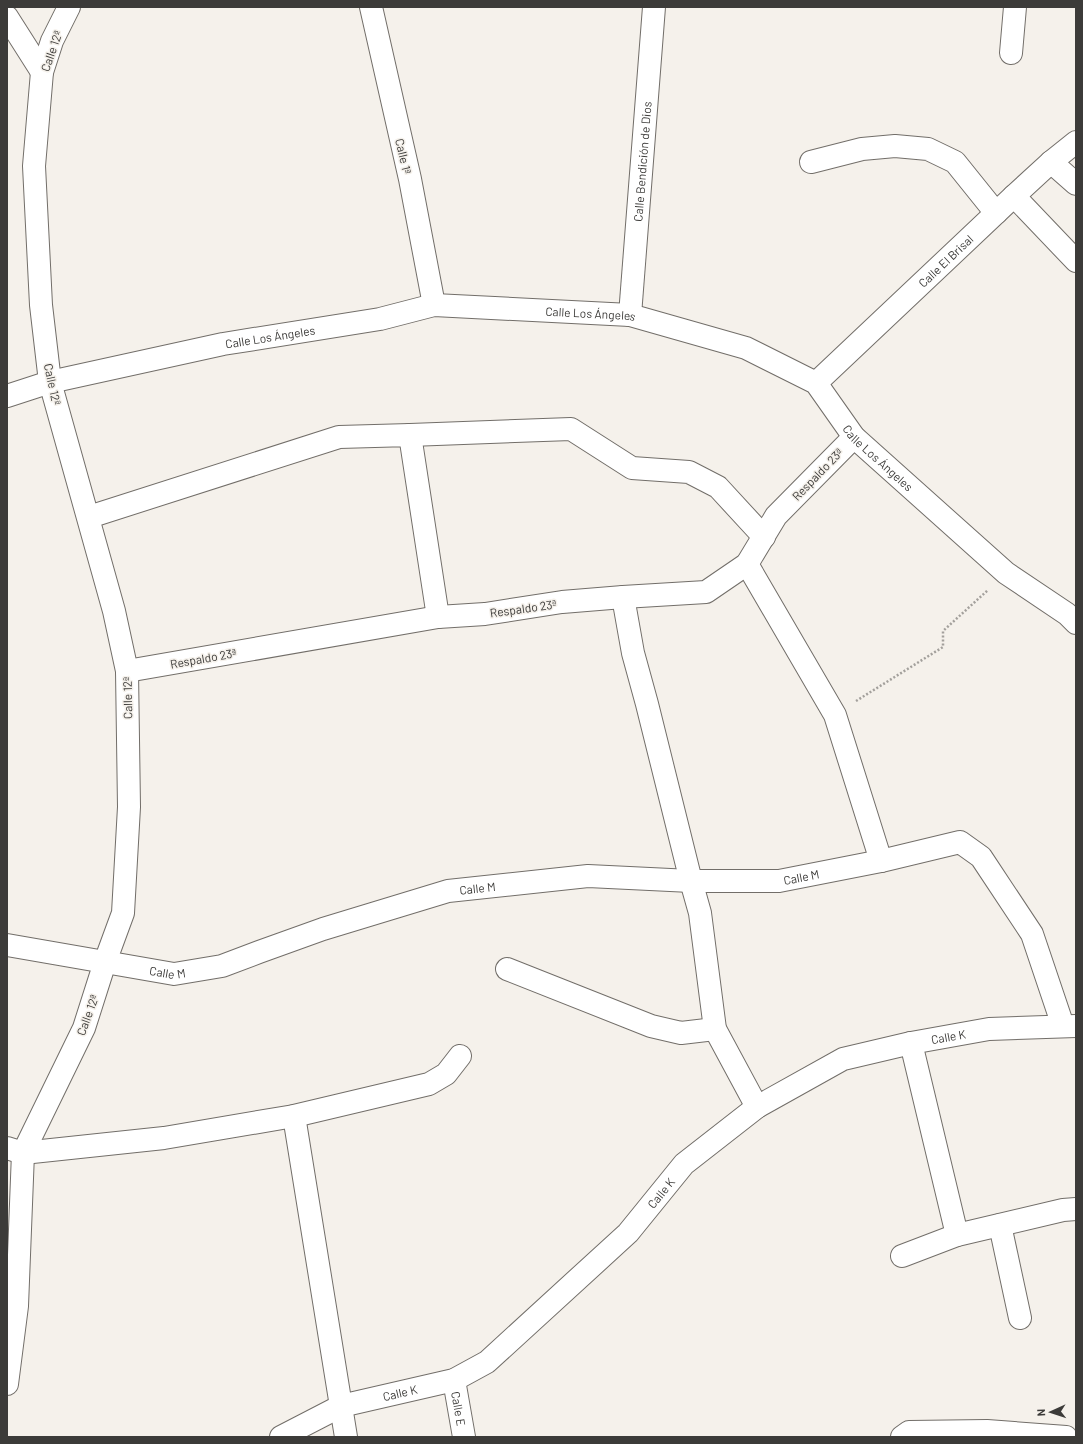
<svg xmlns="http://www.w3.org/2000/svg" width="1083" height="1444" font-family="Barlow,sans-serif">
<style>
.lines{fill:none;stroke-linecap:round;stroke-linejoin:round}
.minor-casing{stroke:#726e69;stroke-width:24}
.path{stroke:#a3a09c;stroke-width:2.5;stroke-dasharray:2 2;stroke-linecap:butt}
.minor{stroke:#fff;stroke-width:22}
.labels{text-anchor:middle;dominant-baseline:central;stroke-width:3;stroke-linejoin:round;paint-order:stroke}
.street-label{font-size:12px;fill:#3c3b39;stroke:#f5f1eb}
</style>
<rect width="100%" height="100%" fill="#f5f1eb"/>
<g class="lines">
<defs>
<g id="minor">
<path d="M371 7 410 179 434 305"/>
<path d="M7 17 42 72"/>
<path d="M1011 53 1015 7"/>
<path d="M811 162 862 149 895 146 928 149 955 162 996 213"/>
<path d="M1051 162 1076 184"/>
<path d="M1014 196 1076 261"/>
<path id="s1" d="M630 315 654 7"/>
<path id="s2" d="M816 383 1014 196 1051 162 1076 142"/>
<path id="s3" d="M7 396 50 382 223 344 380 319 434 305 630 315 746 348 816 383 854 437 1006 573 1067 614 1076 623"/>
<path d="M410 435 571 429 632 468 689 472 718 487 764 537"/>
<path d="M89 517 339 437 410 435 438 617"/>
<path d="M747 564 835 715 881 861"/>
<path d="M623 597 633 653 647 704 691 881 700 913 715 1029 757 1107"/>
<path d="M127 671 438 617 485 614 562 602 623 597 706 592 747 564 776 516 854 437"/>
<path id="s4" d="M7 945 174 974 222 966 259 952 323 929 448 891 588 876 691 881H779L881 861 960 842 981 857 1032 934 1063 1026"/>
<path d="M507 969 651 1026 681 1033 715 1029"/>
<path d="M911 1043 957 1235"/>
<path d="M294 1116 346 1437"/>
<path d="M7 1148 23 1153 164 1138 294 1116 429 1084 446 1074 460 1056"/>
<path d="M1000 1225 1020 1318"/>
<path d="M902 1256 957 1235 1063 1210 1076 1209"/>
<path id="s5" d="M454 1380 464 1437"/>
<path d="M7 1384 17 1306 23 1153 84 1028 105 962 123 913 129 807 127 671 114 611 50 382 41 305 34 166 42 72 52 41 69 7"/>
<path id="s6" d="M281 1437 341 1406 454 1380 487 1362 628 1233 684 1164 757 1107 843 1059 911 1043 989 1029 1076 1026"/>
<path d="M902 1437 909 1432 987 1431 1066 1437"/>
</g>
</defs>
<use href="#minor" class="minor-casing"/>
<path class="path" d="M856 701 943 647V631L988 590"/>
<use href="#minor" class="minor"/>
</g>
<g class="labels">
<g class="street-label">
<text transform="translate(51 51) rotate(-71)">Calle 12ª</text>
<text transform="translate(404 156) rotate(77)">Calle 1ª</text>
<text stroke="none"><textPath href="#s1" startOffset="154">Calle Bendición de Dios</textPath></text>
<text stroke="none"><textPath href="#s2" startOffset="178">Calle El Brisal</textPath></text>
<text stroke="none"><textPath href="#s3" startOffset="594">Calle Los Ángeles</textPath></text>
<text stroke="none"><textPath href="#s3" startOffset="270">Calle Los Ángeles</textPath></text>
<text transform="translate(53 384) rotate(78)">Calle 12ª</text>
<text stroke="none"><textPath href="#s3" startOffset="930">Calle Los Ángeles</textPath></text>
<text transform="translate(817 474) rotate(-46)">Respaldo 23ª</text>
<text transform="translate(523 608) rotate(-8)">Respaldo 23ª</text>
<text transform="translate(203 658) rotate(-10)">Respaldo 23ª</text>
<text transform="translate(127 698) rotate(-91)">Calle 12ª</text>
<text stroke="none"><textPath href="#s4" startOffset="811">Calle M</textPath></text>
<text stroke="none"><textPath href="#s4" startOffset="486">Calle M</textPath></text>
<text stroke="none"><textPath href="#s4" startOffset="163">Calle M</textPath></text>
<text transform="translate(87 1015) rotate(-70)">Calle 12ª</text>
<text stroke="none"><textPath href="#s6" startOffset="800">Calle K</textPath></text>
<text stroke="none"><textPath href="#s6" startOffset="464">Calle K</textPath></text>
<text stroke="none"><textPath href="#s6" startOffset="128">Calle K</textPath></text>
<text stroke="none"><textPath href="#s5" startOffset="29">Calle E</textPath></text>
</g>
</g>
<rect width="1083" height="1444" fill="none" stroke="#3c3b39" stroke-width="16"/>
<g transform="translate(1051 1412) rotate(267)" stroke="#f5f1eb" stroke-width="3" paint-order="stroke">
<path d="M0-3L7 15L0 10L-7 15Z" fill="#3c3b39"/>
<text y="-6" font-size="11" font-weight="bold" text-anchor="middle" fill="#3c3b39">N</text>
</g>
</svg>
